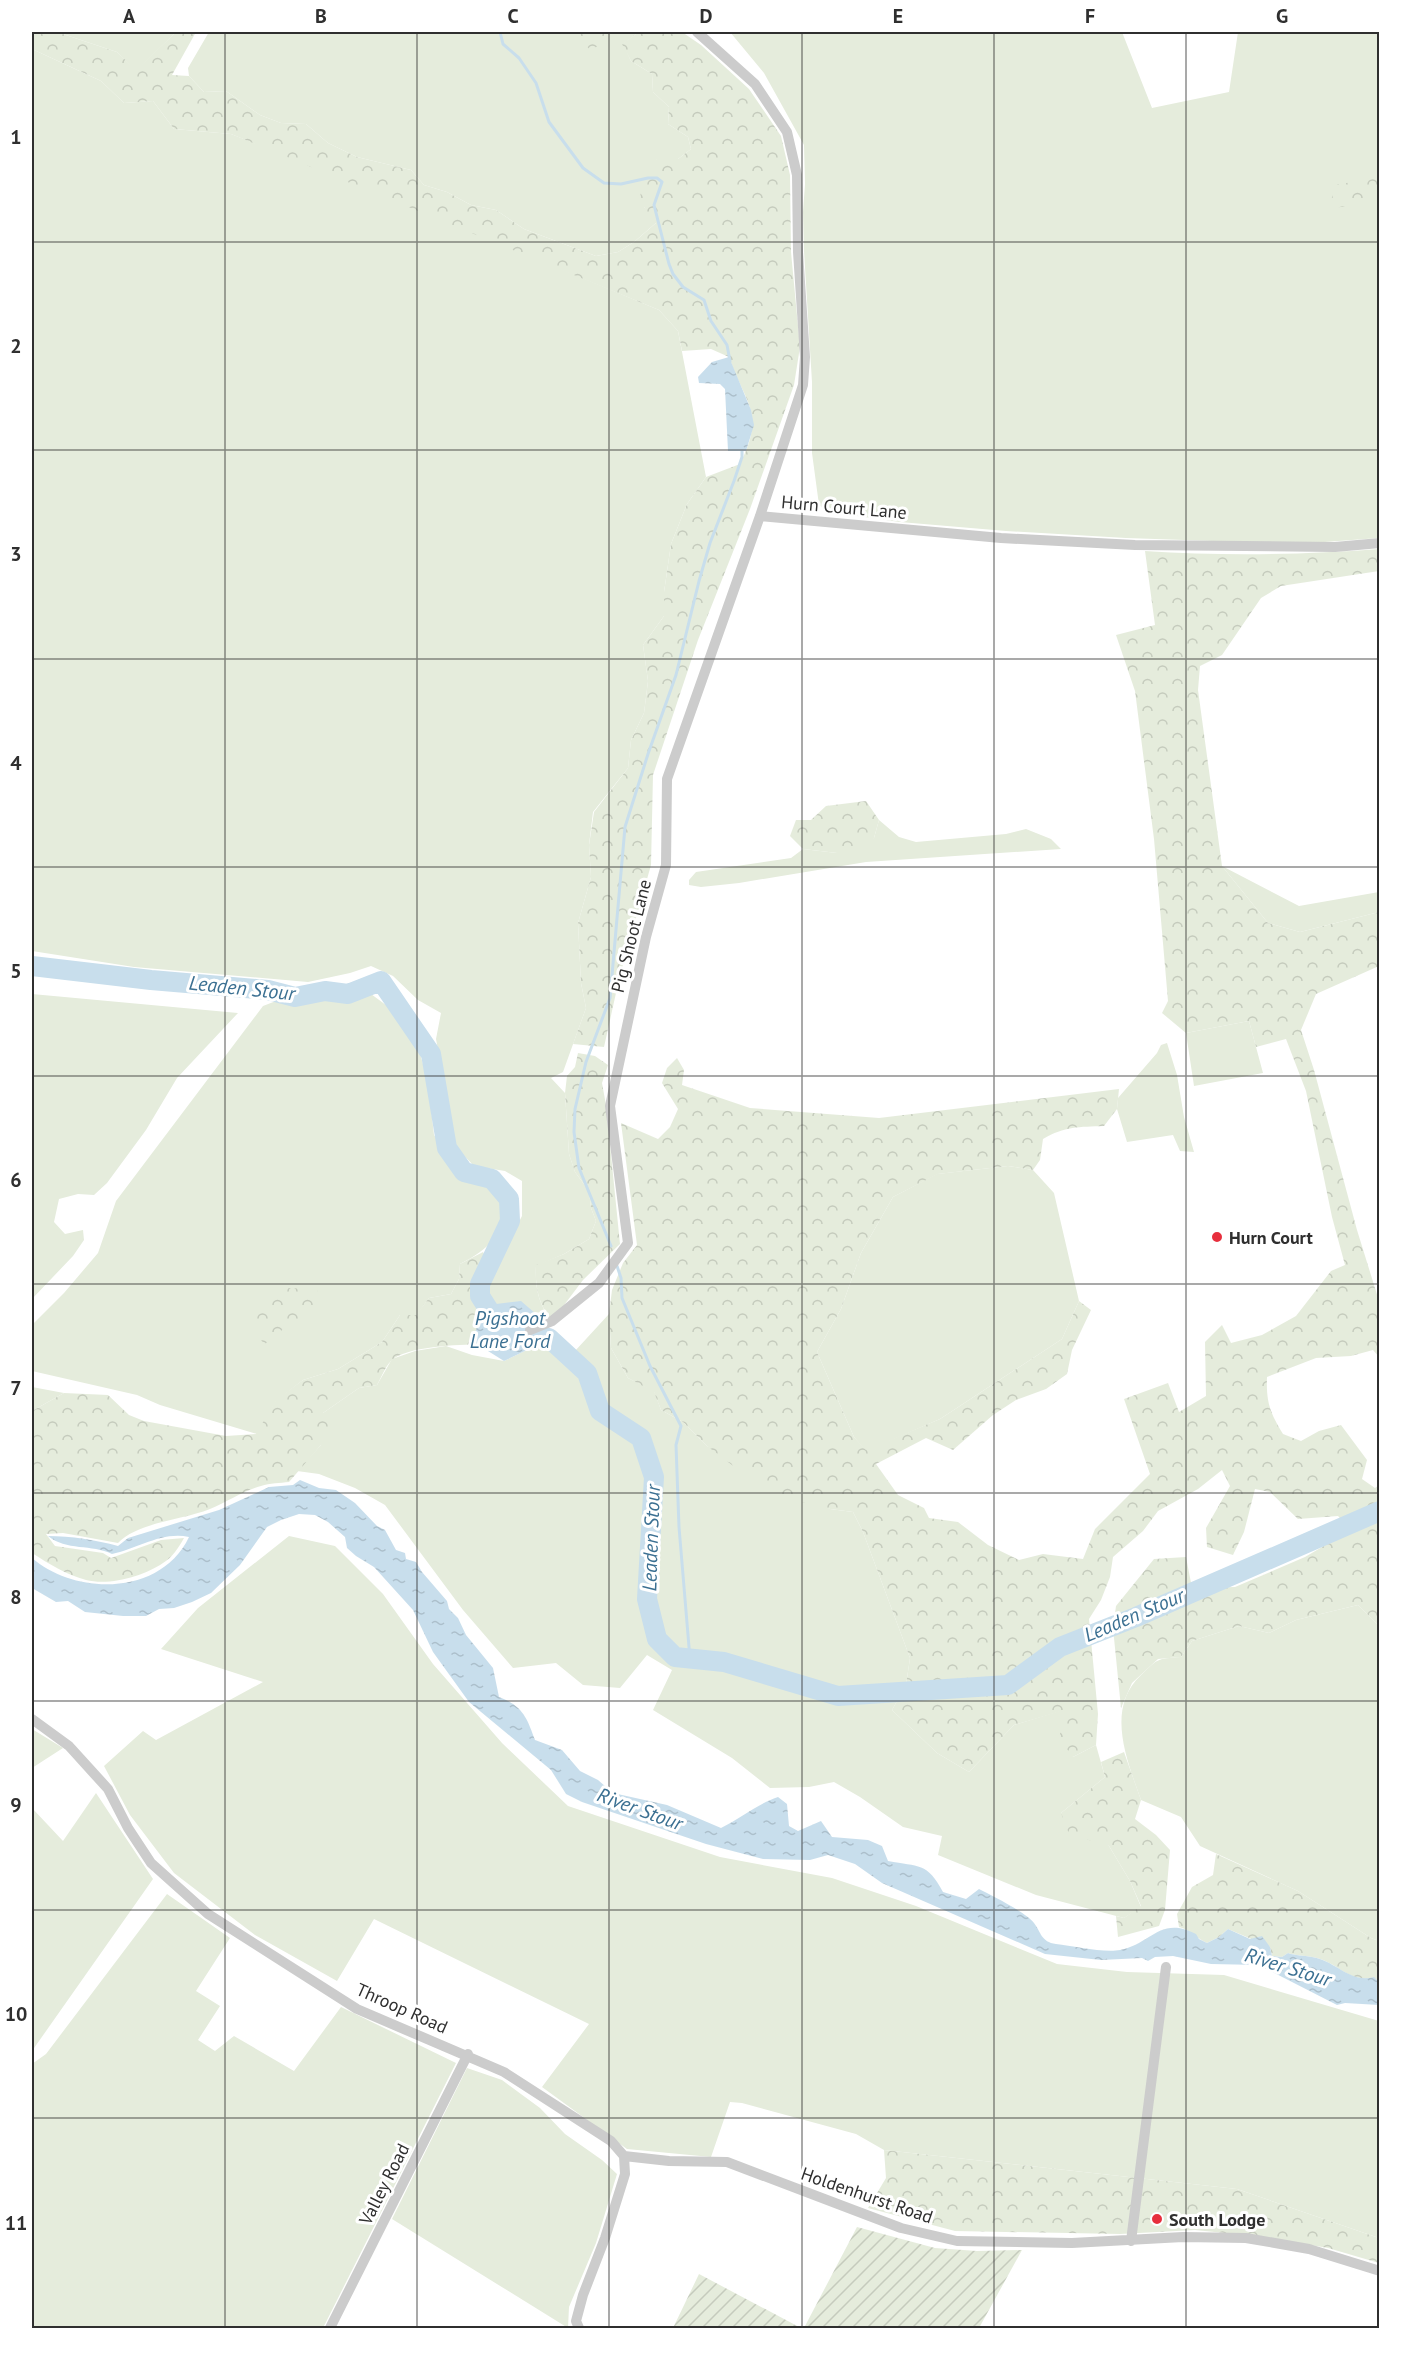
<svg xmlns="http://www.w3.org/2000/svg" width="1411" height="2360" font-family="'PT Sans',sans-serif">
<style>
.grass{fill:#e5ecdc}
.forest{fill:url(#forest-crowns)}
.garden{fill:url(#garden-furrows)}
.water{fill:url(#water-ripples)}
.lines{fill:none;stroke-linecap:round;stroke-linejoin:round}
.stream{stroke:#c8deec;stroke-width:3}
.river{stroke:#c8deec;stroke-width:20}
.minor{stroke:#ccc;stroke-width:10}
.grid{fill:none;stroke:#2f2f2f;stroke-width:1.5;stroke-opacity:0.55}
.poi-dot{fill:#e72f3d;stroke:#fff;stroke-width:2}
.labels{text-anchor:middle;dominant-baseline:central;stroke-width:6;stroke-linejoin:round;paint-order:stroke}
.street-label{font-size:18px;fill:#2f2f2f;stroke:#fff}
.poi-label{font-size:18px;font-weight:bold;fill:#2f2f2f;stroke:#fff;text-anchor:start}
.water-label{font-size:20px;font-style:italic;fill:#3b7092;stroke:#fff}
.neatline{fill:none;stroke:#2f2f2f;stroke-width:2}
.grid-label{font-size:20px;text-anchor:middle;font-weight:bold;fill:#2f2f2f}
</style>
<defs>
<pattern id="forest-crowns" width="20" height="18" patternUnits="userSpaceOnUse" patternTransform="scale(1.5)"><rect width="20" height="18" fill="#e5ecdc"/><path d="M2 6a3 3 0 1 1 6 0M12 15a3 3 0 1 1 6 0" fill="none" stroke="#c5cbbd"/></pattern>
<pattern id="garden-furrows" width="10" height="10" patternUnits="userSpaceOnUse" patternTransform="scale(1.5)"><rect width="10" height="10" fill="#e5ecdc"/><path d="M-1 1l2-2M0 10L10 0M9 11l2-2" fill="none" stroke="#c5cbbd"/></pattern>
<pattern id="water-ripples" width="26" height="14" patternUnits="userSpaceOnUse" patternTransform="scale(1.5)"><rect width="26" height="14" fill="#c8deec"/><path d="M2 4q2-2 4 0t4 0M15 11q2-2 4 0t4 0" fill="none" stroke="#acbfcb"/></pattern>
</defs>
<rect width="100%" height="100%" fill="#fff"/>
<path class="grass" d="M57 32H176L136 71 117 52Z
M209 32H639L623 44 631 61 652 74 653 92 669 107 668 124 688 137 691 149 678 159H657L644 207 657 222 634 242 618 252 596 256 524 229 496 210 471 205 447 192 424 185 411 170 357 157 328 143 306 124 281 123 260 115 226 91 204 92 189 76 188 68Z
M730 32H1122L1152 108 1229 92 1238 32H1379V538L1297 544 1126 538 1006 531 900 522 828 512 819 505 812 453V382L804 251 803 212 805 184 804 145 764 73Z
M32 49 101 81 124 103 153 101 174 129 231 134 327 171 659 310 678 331 706 477 687 504 671 544 664 592V616L643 645 648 681 644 713 631 740 628 768 593 812 589 845 591 877 578 923 581 983 586 1008 563 1072 551 1078 565 1093 569 1154 575 1172 589 1191 591 1208 596 1221 589 1239 564 1254 536 1266C535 1287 538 1304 552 1321L538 1331 506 1318 488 1303 493 1271 522 1216V1181L505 1171 474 1166 451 1142 444 1082 436 1039 441 1013 418 1000 393 976 371 966 350 973 308 982 134 967 32 951Z
M879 820 899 837 916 842 1006 834 1026 829 1051 839 1061 849 866 862 739 883 701 887 689 885V880L696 872 791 858 803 849 837 853 874 838Z
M1222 866 1299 906 1379 892V912L1300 932 1268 923Z
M32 994 238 1013 177 1078 146 1130 107 1183 94 1195 78 1194 59 1199 54 1222 65 1234 83 1230 84 1240 73 1256 32 1299Z
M371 994 394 1011 419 1050 428 1082 434 1135 462 1178 487 1184 504 1200C502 1236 491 1248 460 1264L459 1279 451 1294 429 1298 416 1316 400 1315 382 1342 338 1369 303 1380 276 1401 257 1434 160 1405 137 1395 32 1371V1325L64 1293 98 1253 116 1201 263 1006 276 1001H327Z
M1249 1021 1263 1073 1194 1086 1186 1033Z
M1167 1043 1177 1075 1184 1117 1194 1152 1180 1151 1173 1135 1127 1142 1117 1109 1118 1098 1157 1053 1161 1045Z
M1008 1166 1033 1170 1054 1193 1079 1301 1062 1339 940 1419 866 1451 854 1437 817 1352 841 1309 861 1253 893 1197 937 1174Z
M609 1314 611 1348 628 1378 654 1391 661 1410 683 1422 707 1446 830 1509 853 1512 863 1532 910 1658 906 1685 892 1710 937 1753 969 1772 1014 1725 1066 1709 1073 1757 1096 1745 1105 1777 1061 1813 1109 1846 1130 1881 1141 1907 1124 1918 1036 1895 938 1855 942 1836 903 1827 860 1797 834 1782 809 1787 770 1788 732 1758 653 1710 672 1670 647 1655 620 1688 583 1685 556 1663 513 1668 463 1610 385 1505 355 1488 319 1474 297 1471 321 1445 323 1413 359 1388 377 1385 392 1359 415 1351 446 1346 472 1355 504 1361 527 1350 541 1347 549 1338 575 1351Z
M32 1387 64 1393 32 1411Z
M289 1536 335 1546 383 1594 433 1664 502 1743 568 1806 720 1857 832 1878 916 1906 1057 1964 1127 1972 1224 1975 1379 2021V2238L1237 2189 884 2150 856 2134 742 2103 730 2102 711 2157 627 2149 542 2087 589 2024 374 1919 337 1981 255 1935 174 1873 130 1815 104 1766 143 1731 156 1740 263 1682 161 1649 198 1608Z
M1358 1605 1379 1626V1941L1371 1938 1298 1891 1200 1846 1181 1817 1141 1800C1127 1760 1105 1709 1141 1675 1159 1658 1156 1659 1181 1657L1192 1641 1239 1626 1269 1633 1296 1620Z
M32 1729 63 1748 32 1768Z
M96 1793 153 1879 32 2051V1808L63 1841Z
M167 1894 230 1938 196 1991 220 2006 198 2040 215 2051 234 2036 294 2071 341 2007 456 2063 323 2328H32V2064L46 2054Z
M467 2068 502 2080 540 2108 565 2134 602 2160 617 2174 596 2243 569 2307 568 2328 392 2219Z"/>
<path class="forest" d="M32 32H57L117 52 136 70 176 32H196L172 75 189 76 204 92 226 91 260 115 281 123 306 124 328 143 357 157 411 170 424 185 447 192 471 205 496 210 524 229 596 256 618 252 634 242 656 223C653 218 647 213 644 207 635 189 644 172 657 159H678L691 149 688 137 668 124 669 107 653 92 652 74 631 61 622 44 639 32H682L701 45 749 89 781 136 790 175 791 252 800 347 794 385 750 509 698 640 653 775 651 865 620 975 604 1047 573 1044 586 1008 581 983 578 923 591 877 589 845 594 812 628 768 631 740 644 713 648 681 643 645 664 616V592L671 544 687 504 706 477 740 464C766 412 745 404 729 357L711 349 682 351 678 331 659 310 231 134 174 129 153 101 124 103 101 81 32 49Z
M577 32H609L605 42 591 50 578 40Z
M1379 178V203L1331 208 1333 185Z
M1379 549V571L1281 586 1261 598 1222 655 1200 666 1198 690 1222 866 1268 923 1300 932 1379 912V966L1316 994 1301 1030 1314 1070 1357 1230 1379 1301V1357L1373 1350 1351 1356 1316 1358 1267 1377C1266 1402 1270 1413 1283 1434L1301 1441 1319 1431 1341 1425 1367 1460 1362 1479 1375 1488 1379 1485V1626L1358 1605 1296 1620 1269 1633 1239 1626 1192 1641 1181 1657 1158 1659 1132 1683 1121 1708 1113 1628 1116 1606 1154 1559 1186 1557 1192 1588 1235 1587 1305 1557 1351 1530 1338 1516 1298 1519 1270 1492 1255 1489 1244 1532 1233 1555 1207 1547 1206 1528 1230 1486 1222 1470 1198 1489 1158 1511 1143 1531 1113 1557 1110 1577 1101 1600 1089 1619 1098 1714 1096 1745 1073 1757 1059 1739 1065 1710 1014 1725 969 1772 937 1753 892 1710 906 1685 910 1658 863 1532 853 1512 830 1509 786 1498 749 1478 707 1446 683 1422 661 1410 654 1392 628 1378 611 1348 609 1314 612 1290 623 1263 637 1245 621 1123 658 1139 670 1127 678 1109 662 1083 667 1068 677 1058 684 1070 682 1085 750 1108 879 1118 1119 1089 1117 1109 1104 1126C1079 1127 1065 1126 1043 1139L1040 1160 1033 1170 1008 1166 938 1174 893 1197 861 1253 841 1309 817 1352 854 1437 866 1450 940 1419 1062 1339 1079 1301 1091 1310 1072 1350 1067 1374 1046 1389 1016 1400 993 1415 953 1450 926 1438 876 1464 898 1495 924 1508 929 1518 958 1522 988 1545 1019 1560 1043 1554 1083 1559 1095 1529 1150 1474 1124 1399 1168 1383 1179 1412 1206 1396 1205 1342 1222 1325 1231 1343 1262 1335 1296 1316 1331 1271 1345 1265 1332 1217 1306 1091 1286 1039 1256 1047 1249 1021 1186 1033 1162 1013 1168 1001 1154 839 1135 691 1116 635 1155 625 1145 551C1223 556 1302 555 1379 549Z
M866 801 879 820 874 838 864 853H837L803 849 790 836 796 820H811L826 806Z
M578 1053 595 1056 608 1065 602 1083 606 1105 620 1244 583 1280 552 1321C538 1304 535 1287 536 1265L564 1254 589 1239 596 1221 591 1208 589 1191 575 1172 569 1154 565 1093 567 1076 575 1067Z
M483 1252 493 1271 497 1287 488 1303 487 1314 498 1326 480 1344C460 1345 405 1346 391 1361 385 1367 381 1378 377 1385L359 1388 323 1413 332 1425 321 1445 289 1482C280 1483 270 1483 261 1486 243 1491 227 1502 210 1509 183 1520 138 1522 118 1543L63 1533 46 1534 55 1546 103 1553 111 1558 161 1540 184 1538C179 1547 172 1558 163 1563 144 1576 110 1586 86 1580 67 1575 49 1564 32 1553V1411L64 1393 108 1395 129 1415 144 1421 226 1436 256 1434 276 1400 303 1380 338 1369 382 1342 400 1315H416L429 1298 451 1294 459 1279 460 1264Z
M286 1288 317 1289 318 1302 312 1325 287 1326 265 1344 253 1333 259 1307Z
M1124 1752 1141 1800 1135 1819 1156 1835 1170 1850 1165 1910 1159 1926 1118 1937 1116 1916 1124 1918 1141 1906 1130 1881 1109 1846 1069 1834 1061 1813 1105 1777 1101 1762Z
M1216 1854 1298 1891 1371 1938 1379 1941V1982L1374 1978C1350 1984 1335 1960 1312 1957 1303 1955 1296 1956 1288 1953L1282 1957 1272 1956 1270 1947 1228 1929 1219 1937 1207 1943C1196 1938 1190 1930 1179 1927L1177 1914 1192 1887 1213 1875Z
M884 2150 1237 2189 1379 2238V2263L1328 2248 1264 2237 1195 2230 1120 2234 955 2231 868 2208 886 2178Z"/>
<path class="garden" d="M857 2227 935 2248 977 2251 1022 2250 979 2328H804Z
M699 2274 801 2328H673Z"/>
<path class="water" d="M729 357 751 410 754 425 746 451H728L725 389 720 384 699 383 698 377 712 362Z
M521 1301 536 1314 549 1338 541 1347 527 1350 504 1361 472 1341 477 1327 496 1304Z
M300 1480 319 1488 336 1490 355 1503 377 1526 385 1530 396 1550 405 1553 406 1559 416 1562 422 1572 447 1601 449 1609 458 1618 466 1635 493 1668 499 1697C523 1706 527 1718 535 1740L562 1750 580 1771 598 1780 613 1793 667 1805 721 1828C741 1818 757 1804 778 1797L787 1804 789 1826 798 1831 821 1821 832 1837 868 1840 882 1846 888 1861C919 1867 927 1862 943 1892L966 1899 979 1889C991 1895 1027 1913 1034 1923 1041 1932 1041 1942 1056 1944 1073 1946 1104 1953 1120 1950 1151 1944 1160 1915 1196 1934L1199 1939 1207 1943 1219 1937 1228 1929 1250 1939 1262 1936 1270 1947 1272 1956 1282 1957 1288 1953C1296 1956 1303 1955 1312 1957 1335 1960 1350 1984 1374 1977L1379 1982V2005L1345 2003 1337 2005 1259 1965 1211 1964 1173 1956 1155 1957 1148 1961 1142 1958 1101 1960 1045 1954 882 1883 855 1864 828 1855 810 1860 763 1859 706 1844 582 1802 566 1794 551 1770 469 1702 433 1652 413 1610 374 1567 356 1556 347 1548 345 1537 328 1522 315 1515 299 1514 281 1520 267 1527 240 1565 211 1593 192 1602 174 1608 159 1609 146 1616H123L85 1612 68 1601 56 1602 32 1588V1558C76 1596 161 1596 189 1537 162 1531 137 1549 112 1554 92 1544 66 1551 48 1536 71 1536 96 1540 118 1546L128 1538 219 1510 269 1487 293 1485Z"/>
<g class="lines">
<path class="stream" d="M500 32 503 44 519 58 536 83 549 122 583 168 604 183 621 184 648 178H657L662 182 654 205 669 264 673 274 683 287 704 300 711 321 727 345 730 361
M611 1246 579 1168 574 1132 575 1109 586 1062 610 998 625 827 648 754 676 675 699 581 710 543 734 481 742 457V448
M617 1266 621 1278 622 1298 650 1366 681 1426 676 1445 679 1527 690 1659"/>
<path class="river" d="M32 966 151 980 268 990 295 997 325 991 348 994 381 981 431 1054 447 1148 464 1172 492 1179 509 1199 510 1221 480 1284V1296L501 1329 549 1338 587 1373 600 1411 641 1438 654 1477 647 1599 657 1639 675 1657 724 1662 838 1696 1008 1685 1060 1647 1136 1617 1380 1511"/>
<path class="minor" d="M760 516 1001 538 1135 545 1335 547 1380 543
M530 1330 552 1321 599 1283 628 1243 610 1106 646 937 666 865 667 779 760 516 803 385 805 357 798 252 797 175 787 132 755 84 697 32
M32 1719 69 1746 108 1789 128 1828 151 1863 208 1914 357 2009 504 2072 611 2141 624 2156 625 2174 605 2238 583 2295 576 2321 579 2328
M624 2156 669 2161 727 2162 901 2228 957 2241 1072 2243 1183 2237 1246 2238 1309 2249 1380 2271
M1131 2241 1166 1967
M330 2328 468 2054"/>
</g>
<path class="grid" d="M225 32V2328M417 32V2328M609 32V2328M802 32V2328M994 32V2328M1186 32V2328M32 242H1380M32 450H1380M32 659H1380M32 867H1380M32 1076H1380M32 1284H1380M32 1493H1380M32 1701H1380M32 1910H1380M32 2118H1380"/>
<g class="poi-dot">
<circle cx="1217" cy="1237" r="6"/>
<circle cx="1157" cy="2219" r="6"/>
</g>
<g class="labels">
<g class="street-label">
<text transform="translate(844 507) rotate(5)">Hurn Court Lane</text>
<text transform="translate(631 936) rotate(-76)">Pig Shoot Lane</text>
<text transform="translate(402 2008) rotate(24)">Throop Road</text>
<text transform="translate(384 2184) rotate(-63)">Valley Road</text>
<text transform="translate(867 2195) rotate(19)">Holdenhurst Road</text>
</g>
<g class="poi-label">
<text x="1229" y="1237">Hurn Court</text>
<text x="1169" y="2219">South Lodge</text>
</g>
<g class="water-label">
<text transform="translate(242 988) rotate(6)">Leaden Stour</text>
<text x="510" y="1318">Pigshoot<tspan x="510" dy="23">Lane Ford</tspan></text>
<text transform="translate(651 1538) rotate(-88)">Leaden Stour</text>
<text transform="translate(1134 1615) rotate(-23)">Leaden Stour</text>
<text transform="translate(640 1809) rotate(20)">River Stour</text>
<text transform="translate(1288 1967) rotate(17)">River Stour</text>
</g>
</g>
<rect width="1411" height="2360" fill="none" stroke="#ffffff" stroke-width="66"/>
<rect x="33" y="33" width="1345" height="2294" class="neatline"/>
<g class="grid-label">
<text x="129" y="23">A</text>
<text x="321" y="23">B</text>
<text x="513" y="23">C</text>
<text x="706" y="23">D</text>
<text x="898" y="23">E</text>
<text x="1090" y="23">F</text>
<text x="1282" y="23">G</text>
<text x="16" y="144">1</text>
<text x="16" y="353">2</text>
<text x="16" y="561">3</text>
<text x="16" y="770">4</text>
<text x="16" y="978">5</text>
<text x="16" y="1187">6</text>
<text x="16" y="1395">7</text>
<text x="16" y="1604">8</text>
<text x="16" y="1812">9</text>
<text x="16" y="2021">10</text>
<text x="16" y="2230">11</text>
</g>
</svg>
